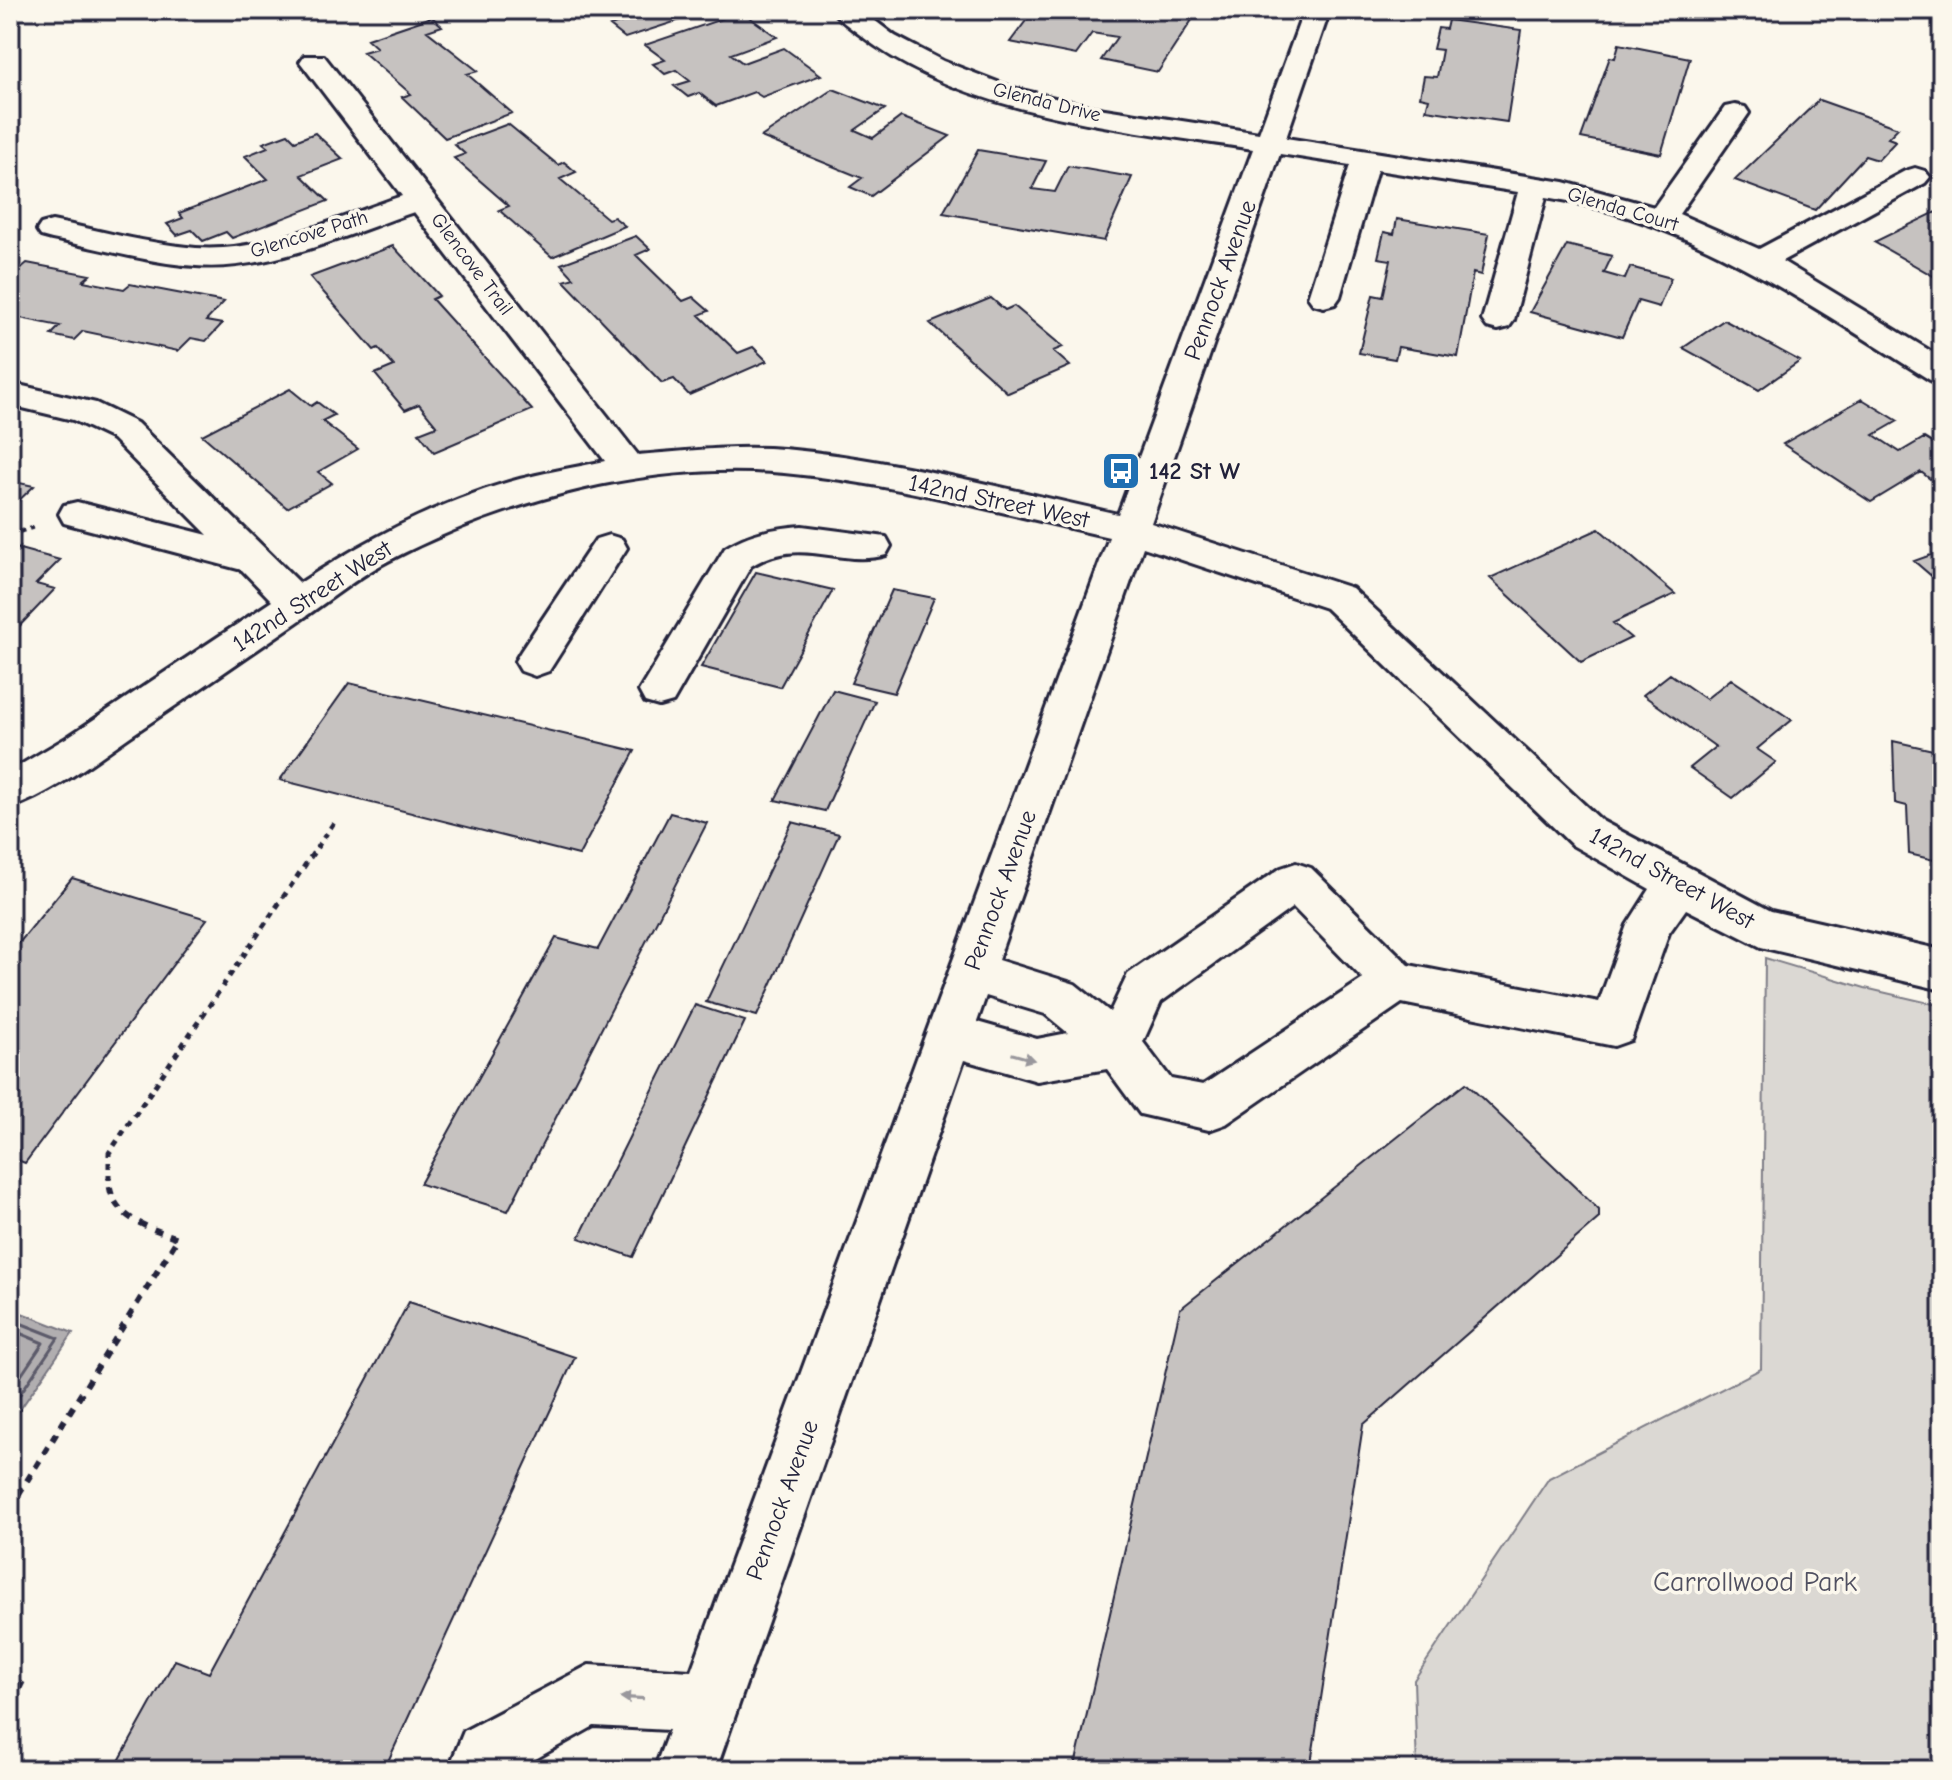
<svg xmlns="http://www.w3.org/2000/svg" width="1952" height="1780" font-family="'Comic Neue',sans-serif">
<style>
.green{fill:#dbd8d3;stroke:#7e7d87;stroke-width:2}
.water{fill:#b1aeb0;stroke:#787681;stroke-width:2}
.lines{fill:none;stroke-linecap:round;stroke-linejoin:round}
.shore{stroke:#5b5a6a;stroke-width:3}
.building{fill:#c6c2c0;stroke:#22223b;stroke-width:2}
.minor-casing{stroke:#22223b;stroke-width:6}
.path-far2{stroke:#22223b;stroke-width:4;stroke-dasharray:5 5;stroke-linecap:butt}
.path-far1{stroke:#22223b;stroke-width:5;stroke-dasharray:6 6;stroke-linecap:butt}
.path{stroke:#22223b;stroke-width:6;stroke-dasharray:8 8;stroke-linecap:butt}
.minor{fill:#fbf7ec;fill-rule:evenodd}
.oneway{fill:#99979c}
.labels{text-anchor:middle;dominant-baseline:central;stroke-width:7;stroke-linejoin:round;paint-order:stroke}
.far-street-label{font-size:20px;fill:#22223b;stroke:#fbf7ec}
.street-label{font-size:24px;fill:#22223b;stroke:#fbf7ec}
.poi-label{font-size:24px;font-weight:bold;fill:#22223b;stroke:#fbf7ec;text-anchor:start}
.near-park-label{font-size:28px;fill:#505061;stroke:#fbf7ec}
</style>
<rect width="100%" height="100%" fill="#fbf7ec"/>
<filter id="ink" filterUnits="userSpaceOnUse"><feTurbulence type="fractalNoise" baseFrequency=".0125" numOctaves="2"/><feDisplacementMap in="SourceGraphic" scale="16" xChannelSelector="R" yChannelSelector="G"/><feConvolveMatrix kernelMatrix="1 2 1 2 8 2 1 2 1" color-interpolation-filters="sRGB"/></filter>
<g filter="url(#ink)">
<path class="green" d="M1765 958 1865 988 1942 1006V1770H1417L1414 1680 1549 1478 1761 1369Z"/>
<path class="water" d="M14 1310 73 1333 10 1424V1315Z"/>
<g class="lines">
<path class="shore" d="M10 1319 58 1338 10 1409
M10 1329 43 1343 10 1392"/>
</g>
<path class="building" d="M612 10H711L625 38 610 26 625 21Z
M1034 10H1139L1192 20 1158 72 1101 60 1117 37 1092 33 1076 55 1010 42Z
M742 12 777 37 731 54 743 63 784 48 821 75 762 97 754 92 716 106 699 93 688 97 674 86 690 81 676 70 665 74 653 64 665 60 645 45Z
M432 17 442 26 427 31 478 71 467 74 512 113 445 138 402 97 411 94 363 52 377 48 367 39Z
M1448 20 1521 30 1507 122 1426 110 1429 99 1420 97 1424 76 1437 77 1442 50 1433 49 1438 28 1446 29Z
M1619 44 1690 58 1661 154 1581 138 1610 57 1615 58Z
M833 89 885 109 855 130 873 138 901 117 950 136 871 196 850 187 862 178 761 137Z
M1819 100 1898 128 1888 138 1896 141 1878 160 1865 156 1815 210 1735 180Z
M508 124 558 165 564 162 576 172 560 179 608 219 614 217 625 226 552 257 499 210 509 206 454 158 465 154 454 144Z
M315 133 343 159 301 175 328 201 232 238 226 232 203 241 192 230 177 235 167 224 183 218 179 213 268 179 245 156 268 147 263 143 288 134 295 141Z
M978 150 1046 161 1032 189 1055 192 1068 166 1132 177 1104 241 943 213Z
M1942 209V281L1874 242Z
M1397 219 1489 234 1481 275 1473 273 1458 357 1398 347 1395 359 1359 353 1373 295 1383 297 1391 260 1378 258 1384 232 1394 234Z
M636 236 650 249 636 255 683 301 693 297 709 311 699 315 738 353 753 347 767 361 689 395 674 379 662 383 564 281 574 278 561 264Z
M1567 245 1612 256 1604 273 1625 279 1630 267 1671 278 1659 307 1638 301 1622 337 1530 312Z
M393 246 439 296 432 299 532 410 434 452 419 433 437 426 419 404 405 410 375 374 394 366 378 348 374 350 310 277Z
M27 263 90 275 83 281 124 289 130 284 224 302 206 321 222 324 206 341 191 338 178 351 83 331 74 340 51 335 60 326 10 316V267L20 269Z
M991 298 1005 310 1014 306 1063 347 1053 351 1070 366 1008 393 930 323Z
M1724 320 1800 361 1759 390 1683 348Z
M290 389 311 406 317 402 334 415 322 421 358 449 318 472 332 483 287 508 202 435Z
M1862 399 1898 421 1874 435 1900 452 1924 438 1942 449V471L1930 479 1921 472 1871 502 1783 444Z
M10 481 34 486 10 509Z
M1599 529 1675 594 1613 623 1631 638 1581 662 1490 578Z
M16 548 60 560 36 584 55 589 10 636V554Z
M1942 551V585L1914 561Z
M756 572 833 590 780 687 701 667Z
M892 590 934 598 894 693 851 683Z
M1670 674 1706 699 1731 679 1792 720 1757 749 1776 762 1733 798 1690 768 1716 747 1643 695Z
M349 683 635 751 579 855 280 780Z
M833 690 875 701 825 811 775 800Z
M1893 741 1942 752V862L1909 854 1907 806 1895 803Z
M670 813 707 823 508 1211 420 1184 556 938 598 949Z
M792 822 839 834 757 1016 706 1002Z
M72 878 207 919 25 1163 10 1157V954Z
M695 1005 745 1021 633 1257 579 1238Z
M1466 1083 1599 1210V1218L1363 1425 1310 1770H1074L1180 1309Z
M409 1302 575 1357 384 1770H114L175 1660 209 1673Z"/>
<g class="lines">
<defs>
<path id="minor" d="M832 10H861L895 36 943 61 1013 88 1092 107 1259 133 1304 10H1330L1286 138 1564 182 1654 207 1725 107 1735 105 1745 107 1749 113 1679 214 1759 249 1905 171 1915 168 1925 171 1930 177 1925 183 1782 261 1942 358V384L1930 380C1809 305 1691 220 1546 197L1514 320 1509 327 1498 330 1487 327 1482 320 1518 192 1377 170 1340 297 1335 304 1324 307 1313 304 1308 297 1350 165 1280 154 1151 523 1352 588 1602 821 1771 911 1942 950V990L1761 947 1686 909 1669 933 1631 1040 1614 1046 1402 1003 1226 1124 1209 1130 1140 1114 1107 1069 1037 1081 964 1060 716 1770H654L669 1730 594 1726 516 1770H448L464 1731 589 1665 691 1671 1109 537C1002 513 893 483 784 473 648 461 508 499 388 561 357 577 327 602 299 621 242 660 186 699 129 737 93 762 52 794 10 808V771L66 738 272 601 242 570 64 523 59 514 64 505 77 502 208 535 113 439 73 420 10 405V383L96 403 137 423 300 583C365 540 434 504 509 482 540 473 573 468 605 461L414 212C349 234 267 272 196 266 148 263 99 248 52 239L41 236 37 230 41 224 52 221C99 230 148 244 196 248 266 253 338 217 402 196L300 62 304 56H324L638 455C686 451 736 445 784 449 896 459 1008 490 1118 514L1253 149C1125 129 963 116 859 34 850 27 839 20 832 10ZM1143 547 1326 608 1572 845 1650 889 1627 925 1599 1002 1409 965 1311 868 1296 863 1281 868 1128 974 1110 1012 1075 984 998 960ZM1293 907 1363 979 1203 1085 1171 1079 1143 1042 1161 1002ZM986 996 1045 1014 1068 1033 1037 1039 977 1022Z
M802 526 886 537 891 546 886 555C840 568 801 535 751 566L673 702 659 706 645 702 639 691 725 548C749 533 774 528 802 526Z
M609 535 622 539 627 548 549 671 535 676 521 671 515 661 521 651 596 539Z"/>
</defs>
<use href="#minor" class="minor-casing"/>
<path class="path-far2" d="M10 535 35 527
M10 544 21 547"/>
<path class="path-far1" d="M109 1180V1153L335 821"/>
<path class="path" d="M10 1508 178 1238C148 1227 109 1218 109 1178
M10 1673 23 1681 10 1707"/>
<use href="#minor" class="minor"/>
</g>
<defs><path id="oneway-solid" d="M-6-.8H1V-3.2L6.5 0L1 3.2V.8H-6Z" transform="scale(2)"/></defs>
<g class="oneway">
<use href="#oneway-solid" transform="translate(1023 1057) rotate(16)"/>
<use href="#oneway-solid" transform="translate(632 1698) rotate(-177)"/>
</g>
</g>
<defs>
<symbol id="bus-square" viewBox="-11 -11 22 22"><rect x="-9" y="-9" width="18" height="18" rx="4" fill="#1f6fb2" stroke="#fbf7ec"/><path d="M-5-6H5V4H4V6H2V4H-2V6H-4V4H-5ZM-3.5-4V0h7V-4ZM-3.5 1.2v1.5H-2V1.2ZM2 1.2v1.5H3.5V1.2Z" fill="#fff"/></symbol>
</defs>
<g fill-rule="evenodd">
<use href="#bus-square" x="1099" y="449" width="44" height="44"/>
</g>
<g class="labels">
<g class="far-street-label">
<text transform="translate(1047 102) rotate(14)">Glenda Drive</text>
<text transform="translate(1623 209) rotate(16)">Glenda Court</text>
<text transform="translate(309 234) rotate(-17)">Glencove Path</text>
<text transform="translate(472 264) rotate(53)">Glencove Trail</text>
</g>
<g class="street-label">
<text transform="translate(1220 280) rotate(-70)">Pennock Avenue</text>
<text transform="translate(999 501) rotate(12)">142nd Street West</text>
<text transform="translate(312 596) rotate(-33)">142nd Street West</text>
<text transform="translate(1672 878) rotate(29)">142nd Street West</text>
<text transform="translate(1000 890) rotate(-70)">Pennock Avenue</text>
<text transform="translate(782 1500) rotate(-70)">Pennock Avenue</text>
</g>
<g class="poi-label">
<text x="1149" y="471">142 St W</text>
</g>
<g class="near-park-label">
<text x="1755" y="1582">Carrollwood Park</text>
</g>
</g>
<rect width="1952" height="1780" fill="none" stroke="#fbf7ec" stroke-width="40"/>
<rect x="20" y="20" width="1912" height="1740" fill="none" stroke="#22223b" stroke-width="3" filter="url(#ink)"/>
</svg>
